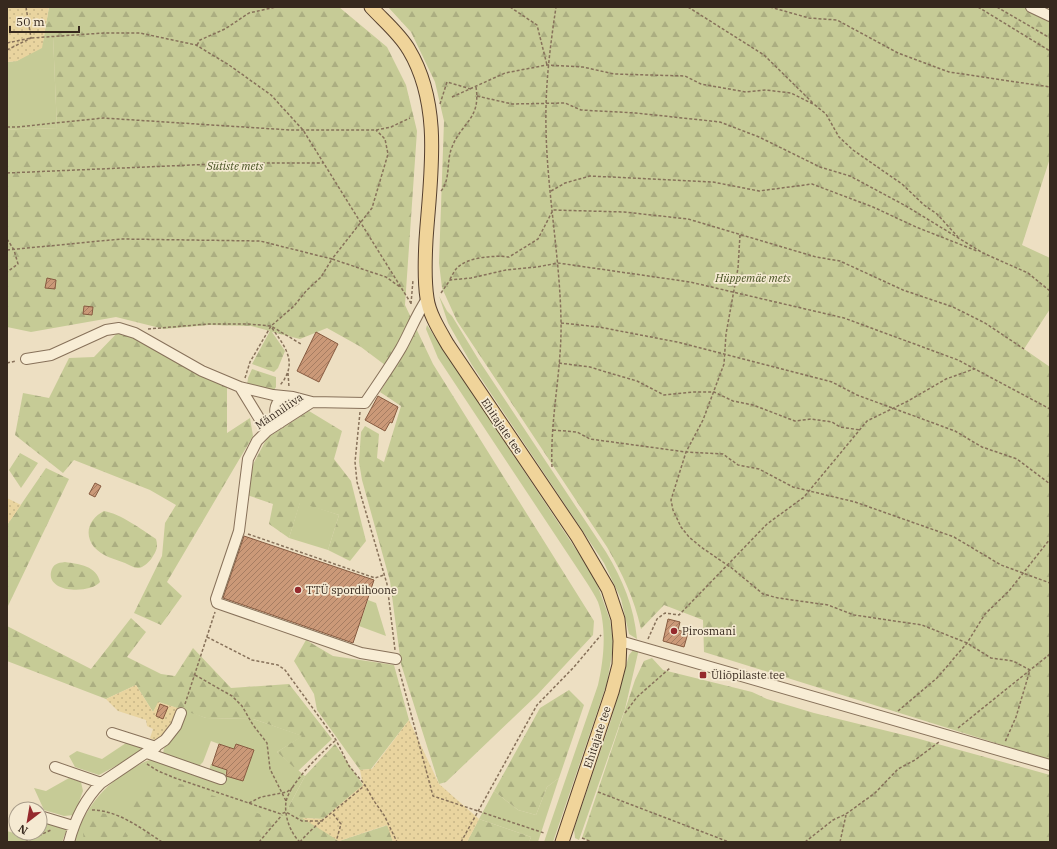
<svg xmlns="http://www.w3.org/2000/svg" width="1057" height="849" font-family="'IBM Plex Serif',serif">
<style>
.grass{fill:#c6cb96;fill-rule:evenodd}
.forest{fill:url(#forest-firs)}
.sand{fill:url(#sand-dots)}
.building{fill:url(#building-hatch);stroke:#865a40}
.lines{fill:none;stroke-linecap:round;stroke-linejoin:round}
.minor-casing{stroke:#87715a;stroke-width:12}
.major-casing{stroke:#553f2e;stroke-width:15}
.path{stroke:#87715a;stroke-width:1.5;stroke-dasharray:3 2;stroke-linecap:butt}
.minor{stroke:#f8edd5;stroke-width:10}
.major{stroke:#f0d49a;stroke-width:13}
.poi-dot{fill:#952a2d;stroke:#f5ead2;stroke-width:1.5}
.labels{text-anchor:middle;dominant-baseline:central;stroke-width:3.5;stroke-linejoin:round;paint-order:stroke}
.park-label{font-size:11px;font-style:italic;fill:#485324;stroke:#f5ead2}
.street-label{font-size:11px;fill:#37291e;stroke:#f5ead2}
.poi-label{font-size:11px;fill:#37291e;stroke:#f5ead2;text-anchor:start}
</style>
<defs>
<pattern id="forest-firs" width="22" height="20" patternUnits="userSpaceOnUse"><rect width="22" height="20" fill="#c6cb96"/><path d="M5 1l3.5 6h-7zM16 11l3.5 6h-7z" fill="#abae81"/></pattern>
<pattern id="sand-dots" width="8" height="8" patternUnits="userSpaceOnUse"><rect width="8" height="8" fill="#e9d49f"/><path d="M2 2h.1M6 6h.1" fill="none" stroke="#c8b688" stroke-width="1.8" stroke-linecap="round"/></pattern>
<pattern id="building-hatch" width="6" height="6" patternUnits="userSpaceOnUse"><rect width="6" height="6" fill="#cb9978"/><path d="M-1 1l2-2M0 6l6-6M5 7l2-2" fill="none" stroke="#a67d62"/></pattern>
</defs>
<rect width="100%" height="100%" fill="#eddfc2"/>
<path class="grass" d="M53 36 57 129 32 128 7 130V62L17 61Z
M439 296 447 311 452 316 480 362 606 552C623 580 634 607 637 639L629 634 621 599 604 563 472 365 448 323Z
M427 325 585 563 596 581 610 620 613 642 612 654 607 683 553 842H544L598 685C604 659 607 628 598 602 595 596 591 589 587 583L438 358 426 329Z
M300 502 339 515 328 550 289 538Z
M368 600 376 603 386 636 359 626Z
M634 649H638V653L625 709 579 840 575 838 574 829 611 720 629 655Z
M186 710 206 718 253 719 303 736 277 752 305 776 288 808 341 842H74C84 810 103 785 132 769 140 764 146 760 155 759L223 782 225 776 209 771 211 764 220 767 227 747 211 741 203 762 199 766 163 754 164 748C176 738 180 725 186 710ZM236 744 253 750 243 781 225 775Z
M126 743 147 749 99 775 75 767 69 756 77 751 102 759Z
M69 778 81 782 83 791 74 815 64 816 44 810 34 788 46 791Z
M559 778 538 842H529L531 837 479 819 494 791 518 810 536 815 547 787Z
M40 821 67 829 62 842H7V831L17 834 40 833Z"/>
<path class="forest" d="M49 7H339L387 47 406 85 417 131 405 305 433 364 594 621 593 635 537 695 446 782 439 784 401 664 390 581 362 480 359 462 361 432 365 426 379 434 377 458 384 462 401 406 380 392 393 371 361 347 327 328 300 339 272 332 285 351 278 368 274 372 252 364 270 331 251 326 209 325 164 329 116 317 31 332 7 327V130L32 128 57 129 53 36 42 48Z
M388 7H1031L1050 16V158L1022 245 1050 258V309L1024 349 1050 367V760L704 652 703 620 664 605 641 629C634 598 623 575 607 547L457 321 442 288 439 263 444 121 435 82 411 32Z
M119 331 227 386V433L250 418 253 436 167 582 182 596 161 625 134 613 162 556 165 523 176 505 150 490 74 460 63 473 15 435 23 393 49 398 69 358 94 357Z
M252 369 276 377V387L271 394 247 387 248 378Z
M309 411 342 431 334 459 351 481 366 541 350 561 328 550 339 515 300 503 289 538 269 524 273 504 247 495 250 470 267 438Z
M20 453 38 463 21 488 9 470Z
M46 468 69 479 7 608V525Z
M104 511C121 514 141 529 156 539 158 546 157 550 153 556 151 560 146 565 142 567 136 570 130 565 125 563 114 559 102 556 94 547 83 533 90 518 104 511Z
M65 562C79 564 97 566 100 582 90 594 47 593 51 572 53 564 57 563 65 562Z
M131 618 146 632 127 657 161 674 175 676 193 648 231 688 289 684 332 739 298 771 277 752 302 736 253 719 206 718 159 702 153 712 136 685 106 699 7 661V626L91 669Z
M306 640 333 656 394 665 409 720 371 769 360 770 317 710 314 694 294 661Z
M652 658 663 670 752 692 767 699 814 713 916 738 1050 775V842H592L582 838 635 680 644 661Z
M569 690 584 705 559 778 547 787 536 815 518 810 494 791 540 708Z
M335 744 363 785 323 819 302 818 288 808 305 776Z
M150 780 186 785 280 822 293 841 134 842 144 830 129 805Z
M98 812 114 816 128 836 123 842H84L83 833Z
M479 819 531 837 529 842H467Z
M388 825 393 842H339V841Z
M325 829 334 842H303L313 831Z"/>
<path class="sand" d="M7 7H49L42 48 17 61 7 62Z
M7 498 21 505 7 525Z
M136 685 153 712 158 702 181 709 175 722 158 742 150 738 153 729 147 726 146 720 118 711 106 699Z
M409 720 439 784 479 819 467 842H393L387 825 339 841 302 818 323 819 363 785 360 770 372 769Z"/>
<path class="building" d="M47 278 56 280 55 289 45 288Z
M84 306 93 307 92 315 83 314Z
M316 332 338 344 319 382 297 371Z
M378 396 398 407 392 423 390 422 385 431 365 420Z
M95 483 101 486 95 497 89 494Z
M244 536 374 580 353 643 223 598Z
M668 619 680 622 678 630 688 633 684 647 663 641Z
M160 704 168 707 163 719 156 716Z
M219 744 234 749 236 744 254 750 243 781 226 776 227 770 212 765Z"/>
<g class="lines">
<defs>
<path id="minor" d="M1031 7 1050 16
M26 359 51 355 106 330 119 328 135 333 202 371 240 387 273 395 293 397 312 402
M240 387 267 431
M280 423C272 412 275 405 282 396
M620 641 1050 765
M396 659 361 653 217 603 216 599 239 531 248 459 257 441 267 431 312 402 365 403C377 385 390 367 401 348 410 332 416 315 427 299
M112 733 156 747
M147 753 221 779
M55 767 101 783
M40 816 73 826
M69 842C75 819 84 800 101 783L165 740 176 726 181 713"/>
<path id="major" d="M371 7C384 21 400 34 409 50 443 107 430 178 426 240 425 259 424 279 427 298 429 314 440 331 448 345L577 536 608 589 618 619 620 641 619 665 612 692 562 842"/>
</defs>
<use href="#minor" class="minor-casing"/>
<use href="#major" class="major-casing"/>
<path class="path" d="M510 7 537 25 547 65
M688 7 764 55 814 104
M770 7 809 18 837 20 898 53 949 72 1050 87
M978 7 1050 51
M997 7 1050 38
M7 43 31 38 104 33H140L196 45 229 65 271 95 303 130 412 305
M197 45 200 40 225 29 249 13 276 7
M7 50 31 38 26 7
M477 96 512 104 565 103 581 110 636 113 720 122 759 137 820 167 850 176 906 206 983 253 1028 273 1050 291
M452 97 505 73 547 65 583 67 614 74 685 76 701 84 746 92 766 90 791 93 815 105 826 114 839 137 853 150 902 184 924 205 937 214 958 237
M440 104 447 82 471 89
M7 127H17L103 118 290 130H376L391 127 410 118
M7 173 238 163H323
M441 191C451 179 446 161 452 147 462 122 481 119 476 87
M551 191 565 183 590 176 713 182 759 191 812 184 873 207 916 227 977 251
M740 235 738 268 726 334 724 364 703 420 686 452 671 500 673 510 681 527 689 537 701 547 733 569 763 594 778 598 828 605 854 615 922 625 967 643 991 658 1013 661 1030 670 1016 717 1005 742
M7 239 14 250 18 264 7 272
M7 250 121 239 260 241 332 259 372 208 388 154 385 139 376 130
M450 279C452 276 454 271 457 268 467 257 495 255 509 257L538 239 553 210 624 212 688 219 816 257 840 261 903 290 953 307 985 323 1024 349
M441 293 450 280 471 278 506 270 537 267 558 263 690 282 844 318 958 360 1050 409
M411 304 413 280
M561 323 599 327 677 342 832 382 857 395 955 431 982 447 1017 459 1050 484
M272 328C283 344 296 359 285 378 284 381 281 383 280 386
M148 329 208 324H248L271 326 301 344
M7 363 16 361
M559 363 590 367 606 372 637 381 664 395 693 392H714L733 401 753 405 795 421 811 419 832 422 840 427 860 430
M288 373 289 387
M245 378 250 362 271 326 294 306 306 291 321 277 332 259 386 277 400 287
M360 412 355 462 357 482 387 584 395 650
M553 430 577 432 590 439 686 452 723 454 738 465 759 469 793 487 855 502 954 537 1001 565 1050 583
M552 467C550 418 562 370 561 321 560 257 547 192 546 128 545 87 550 47 556 7
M248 534 375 578 384 575
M207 637 252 660 278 665 285 670 336 740 349 766 365 785 374 801 384 815 397 842
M648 639 657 619 665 613 679 615 767 524 804 497 867 421 908 401 946 379 974 369
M399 669 433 796 544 833
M195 675 232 696 242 706 253 725 267 743 270 769 286 801
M185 704 215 612
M898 711 937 678 967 643 985 614 1009 591 1050 539
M625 713 637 697 670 668
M958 728 1050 654
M147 764 158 771 175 778 281 814 286 812 302 821H323
M598 792 729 842
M249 803 261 797 287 792 293 787
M92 810C117 810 141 828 162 842
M333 814 341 824 336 842
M582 838 592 842
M25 842 51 830
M259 842 282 815
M300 842C290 833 284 815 286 802 289 784 322 752 336 740
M300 842C318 821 344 804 365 785
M461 842 537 705 574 667 601 635
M805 842 833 820 846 814 875 793 898 769 915 760 939 742
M840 842 846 815"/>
<use href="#minor" class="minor"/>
<use href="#major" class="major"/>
</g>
<g class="poi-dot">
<circle cx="298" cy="590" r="4"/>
<circle cx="674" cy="631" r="4"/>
<rect x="699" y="671" width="8" height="8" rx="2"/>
</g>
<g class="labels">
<g class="park-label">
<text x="235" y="166">Sütiste mets</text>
<text x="753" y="278">Hüppemäe mets</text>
</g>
<g class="street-label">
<text transform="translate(279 411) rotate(-34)">Männiliiva</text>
<text transform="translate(502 426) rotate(56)">Ehitajate tee</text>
<text transform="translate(597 737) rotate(-72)">Ehitajate tee</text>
</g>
<g class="poi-label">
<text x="306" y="590">TTÜ spordihoone</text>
<text x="682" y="631">Pirosmani</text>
<text x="711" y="675">Üliõpilaste tee</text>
</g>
</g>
<rect width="1057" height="849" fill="none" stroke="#37291e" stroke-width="16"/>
<g transform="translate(28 821) rotate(211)"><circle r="19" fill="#f5ead2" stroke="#a99d8a"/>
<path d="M0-3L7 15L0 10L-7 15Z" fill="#952a2d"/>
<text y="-6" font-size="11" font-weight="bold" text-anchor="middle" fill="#37291e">N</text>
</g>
<path d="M10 26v6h69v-6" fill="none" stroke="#37291e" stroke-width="2"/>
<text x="16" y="26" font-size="12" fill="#37291e" stroke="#f5ead2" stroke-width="3" paint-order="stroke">50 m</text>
</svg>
